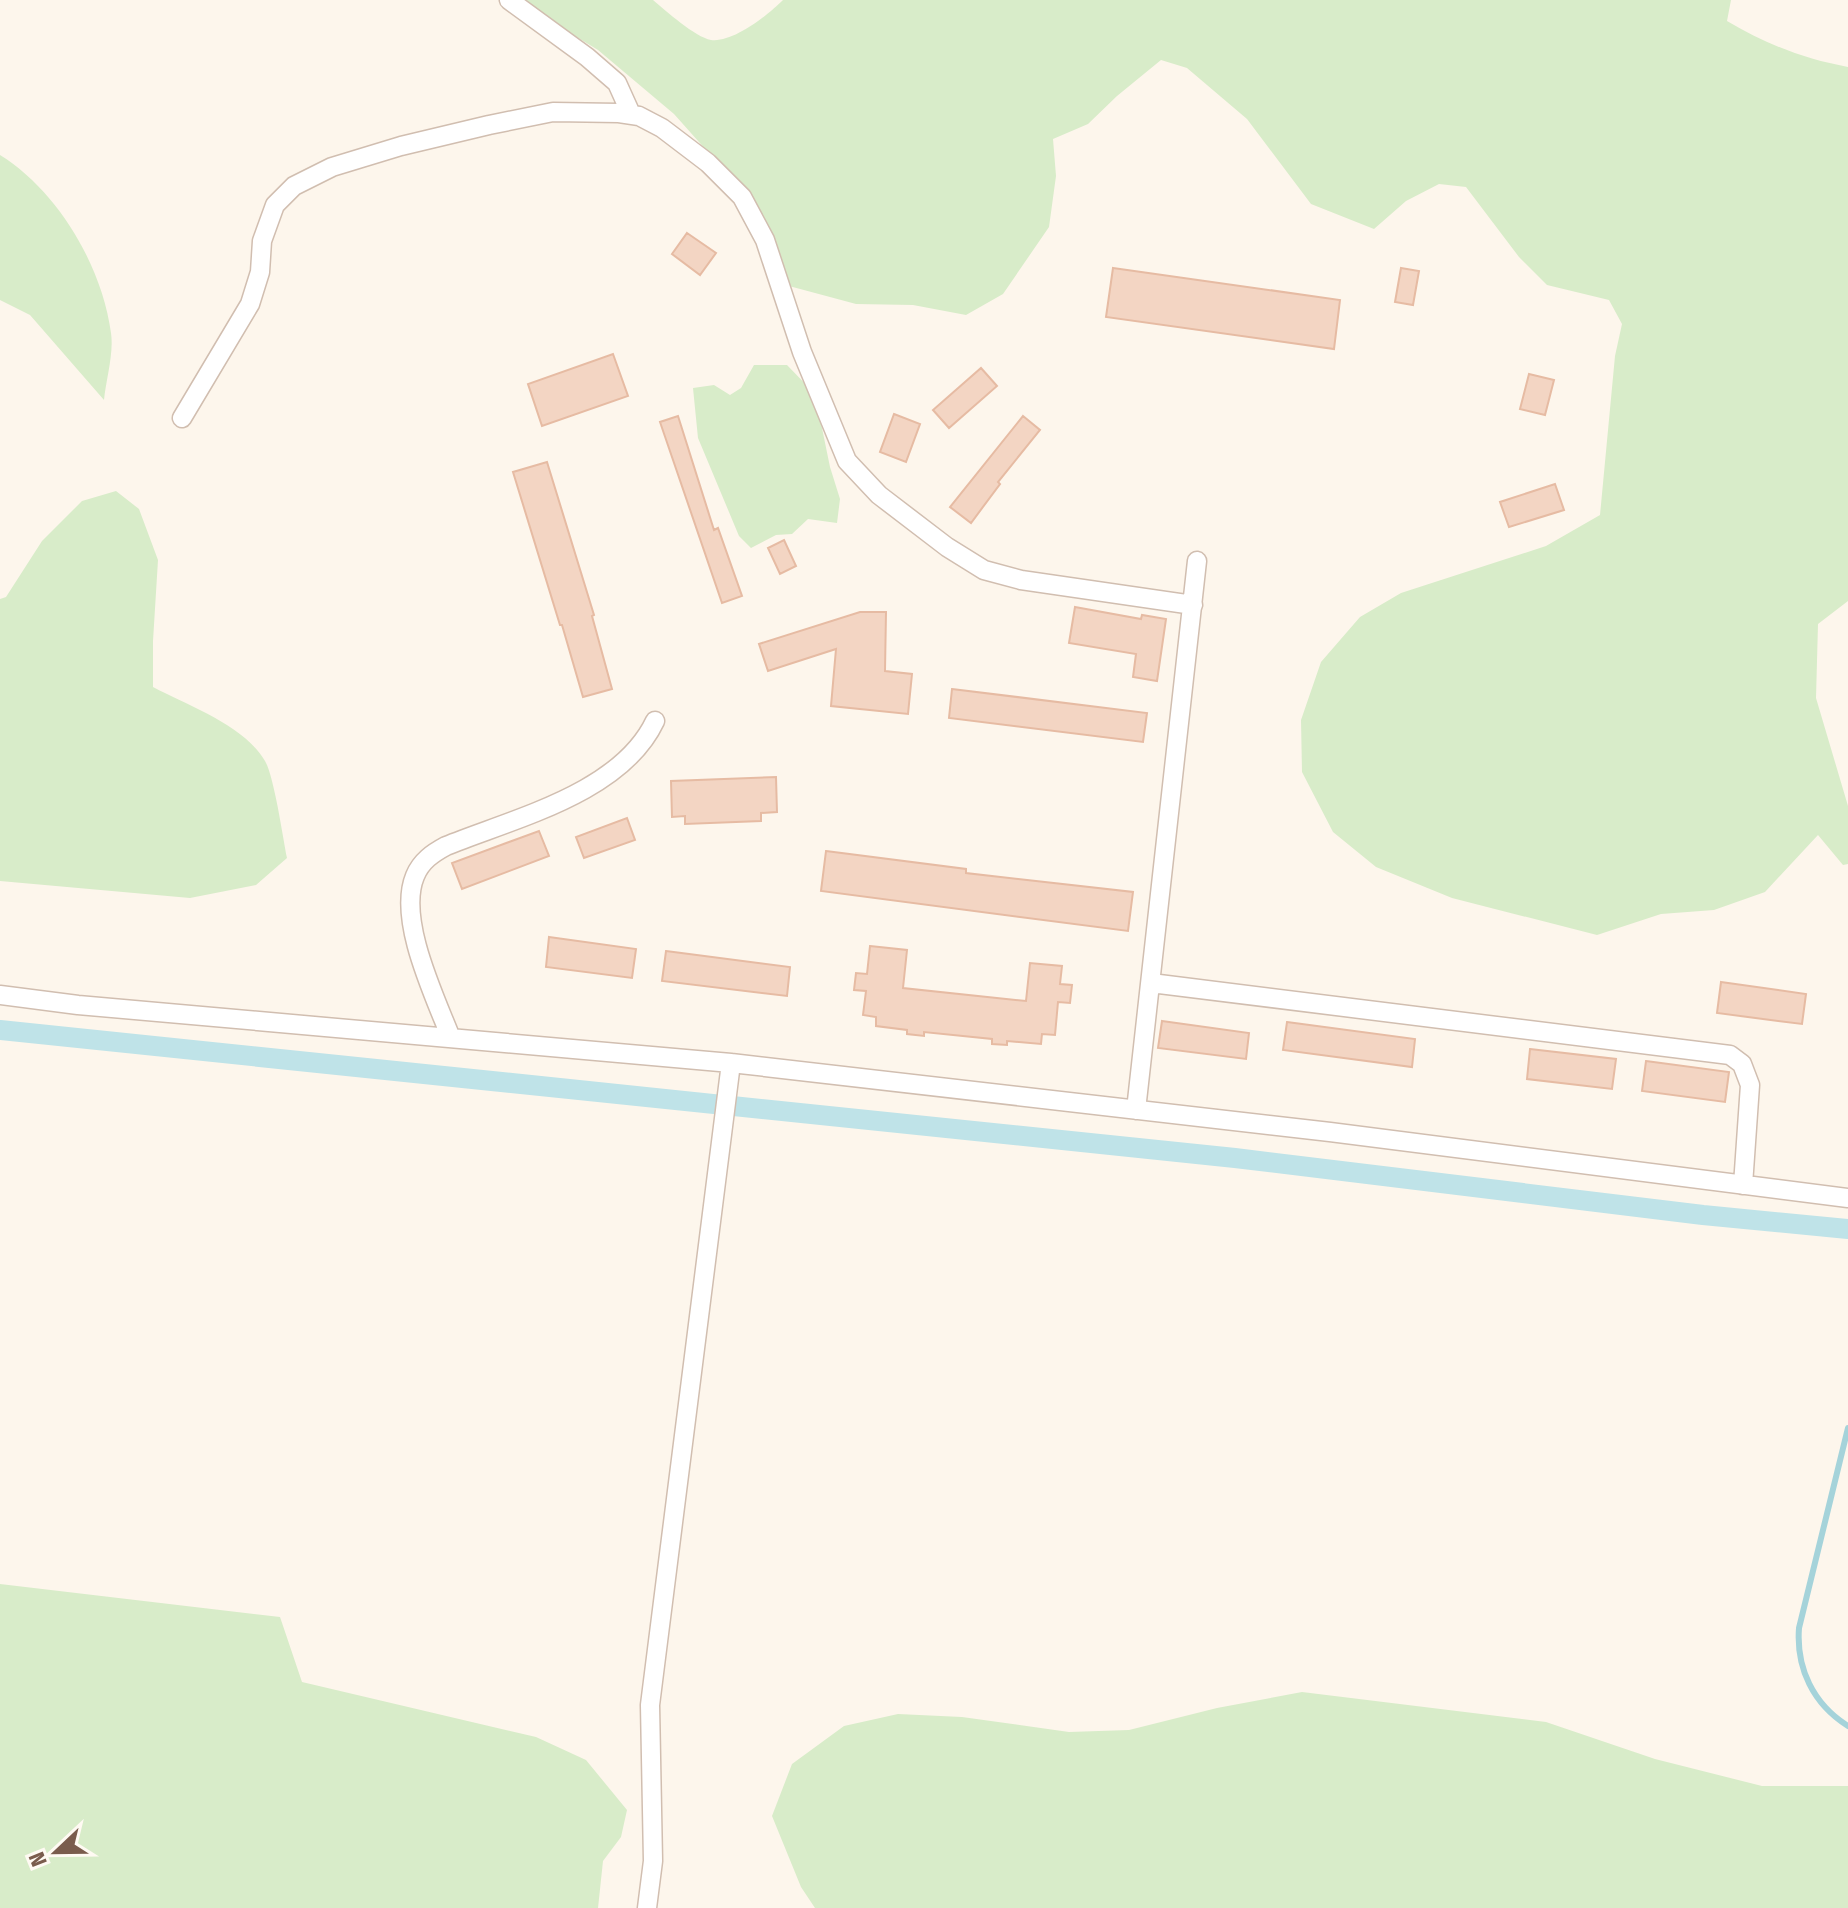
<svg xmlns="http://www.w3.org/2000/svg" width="1848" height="1908" font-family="'Fira Sans Condensed',sans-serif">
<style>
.green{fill:#d8ecc9}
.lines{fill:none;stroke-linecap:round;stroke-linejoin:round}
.stream{stroke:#a5d3da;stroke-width:6}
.canal{stroke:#bfe3e8;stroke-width:20}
.building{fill:#f3d5c3;stroke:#e6bba3;stroke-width:2}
.minor-casing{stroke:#d1beb0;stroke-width:21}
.minor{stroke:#fff;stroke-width:18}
</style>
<rect width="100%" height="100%" fill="#fdf6ec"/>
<path class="green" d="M516 0H653C666 11 695 37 711 40 733 43 768 15 783 0H1731L1727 21C1766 44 1804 59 1848 67V601L1818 624 1816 698 1848 806V864L1843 865 1818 835 1765 892 1714 910 1661 914 1597 935 1452 898 1376 867 1333 832 1302 772 1301 720 1321 662 1360 617 1401 593 1546 546 1600 515 1615 356 1622 324 1609 300 1547 285 1519 257 1466 187 1439 184 1406 201 1374 229 1311 204 1247 119 1187 68 1161 60 1117 96 1088 124 1053 139 1056 176 1049 227 1003 294 966 315 913 305 856 304 789 286 715 160 674 114 598 50Z
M0 155C58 191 102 266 111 333 114 353 106 380 104 400L30 315 0 300Z
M754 365H787L815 394 830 467 840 499 837 523 808 519 792 534 776 535 751 548 739 536 698 438 693 388 714 385 730 395 741 388Z
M116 491 139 509 158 560 153 641V687C189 706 244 725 265 761 274 776 283 838 287 858L256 885 190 898 0 881V599L6 597 42 541 82 501Z
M0 1584 280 1617 302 1682 536 1737 586 1760 627 1810 621 1837 603 1861 598 1908H0Z
M1302 1692 1546 1722 1655 1759 1762 1786H1848V1908H815L801 1887 772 1816 792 1764 844 1726 898 1714 962 1717 1069 1732 1129 1730 1217 1708Z"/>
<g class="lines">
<path class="stream" d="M1848 1428 1799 1628C1796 1668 1813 1704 1848 1726"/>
<path class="canal" d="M0 1030 1235 1158 1703 1215 1848 1229"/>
</g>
<path class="building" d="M687 233 716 253 700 275 672 254Z
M1113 268 1340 300 1334 349 1106 317Z
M1401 268 1419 271 1413 305 1395 302Z
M613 354 628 396 542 426 528 384Z
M981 368 997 386 949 428 933 410Z
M1529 374 1554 380 1545 415 1520 409Z
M894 414 920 424 906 462 880 452Z
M678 416 714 530 718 528 742 596 722 603 660 422Z
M1023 416 1040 430 998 482 1000 484 971 523 950 507Z
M547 462 594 615 592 616 612 689 583 697 562 625H560L513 472Z
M1555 484 1564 510 1509 527 1500 502Z
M784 540 796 566 780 574 768 548Z
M1075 607 1141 619 1142 615 1166 619 1157 681 1133 677 1136 654 1069 643Z
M860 612H886L885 671 912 674 908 714 831 706 836 649 768 671 759 644Z
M952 689 1147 713 1143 742 949 718Z
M776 777 777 812 761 813V821L685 824V816L672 817 671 781Z
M627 818 635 840 584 858 576 837Z
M539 831 549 856 462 889 452 863Z
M826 851 966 869V873L1133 892 1128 931 821 891Z
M549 937 636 949 632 978 546 967Z
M870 946 907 950 903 988 1026 1001 1030 963 1062 966 1060 984 1072 985 1070 1003 1058 1002 1055 1035 1042 1034 1041 1044 1007 1041V1045L992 1044V1039L924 1032V1036L907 1034V1030L876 1026V1017L863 1015 866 991 854 990 856 973 867 974Z
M666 951 790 967 787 996 662 981Z
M1721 982 1806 994 1802 1024 1717 1013Z
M1162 1021 1249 1033 1246 1059 1158 1048Z
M1287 1022 1415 1039 1412 1067 1283 1050Z
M1530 1049 1616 1059 1612 1089 1527 1079Z
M1646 1061 1729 1072 1725 1102 1642 1091Z"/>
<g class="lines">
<defs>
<path id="minor" d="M509 0 587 57 617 83 631 114
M182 418 250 304 260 272 262 241 275 205 294 186 332 167 401 146 489 125 553 112 619 113 639 116 662 128 708 163 742 197 765 240 802 352 847 461 879 495 947 547 984 570 1021 580 1193 605
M1151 983 1730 1055 1742 1064 1750 1085 1743 1185
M0 995 78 1005 731 1063 1330 1132 1848 1198
M451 1038C435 997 397 919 415 876 421 861 433 853 446 846 515 818 621 793 655 721
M1136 1110 1197 561
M647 1908 653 1861 650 1705 731 1063"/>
</defs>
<use href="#minor" class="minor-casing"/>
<use href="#minor" class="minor"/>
</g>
<g transform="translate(56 1852) rotate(248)" stroke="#fffaf3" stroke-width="6" paint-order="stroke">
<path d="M0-6L14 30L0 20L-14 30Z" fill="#7a5c4d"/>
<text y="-12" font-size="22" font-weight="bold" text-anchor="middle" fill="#7a5c4d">N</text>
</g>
</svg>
